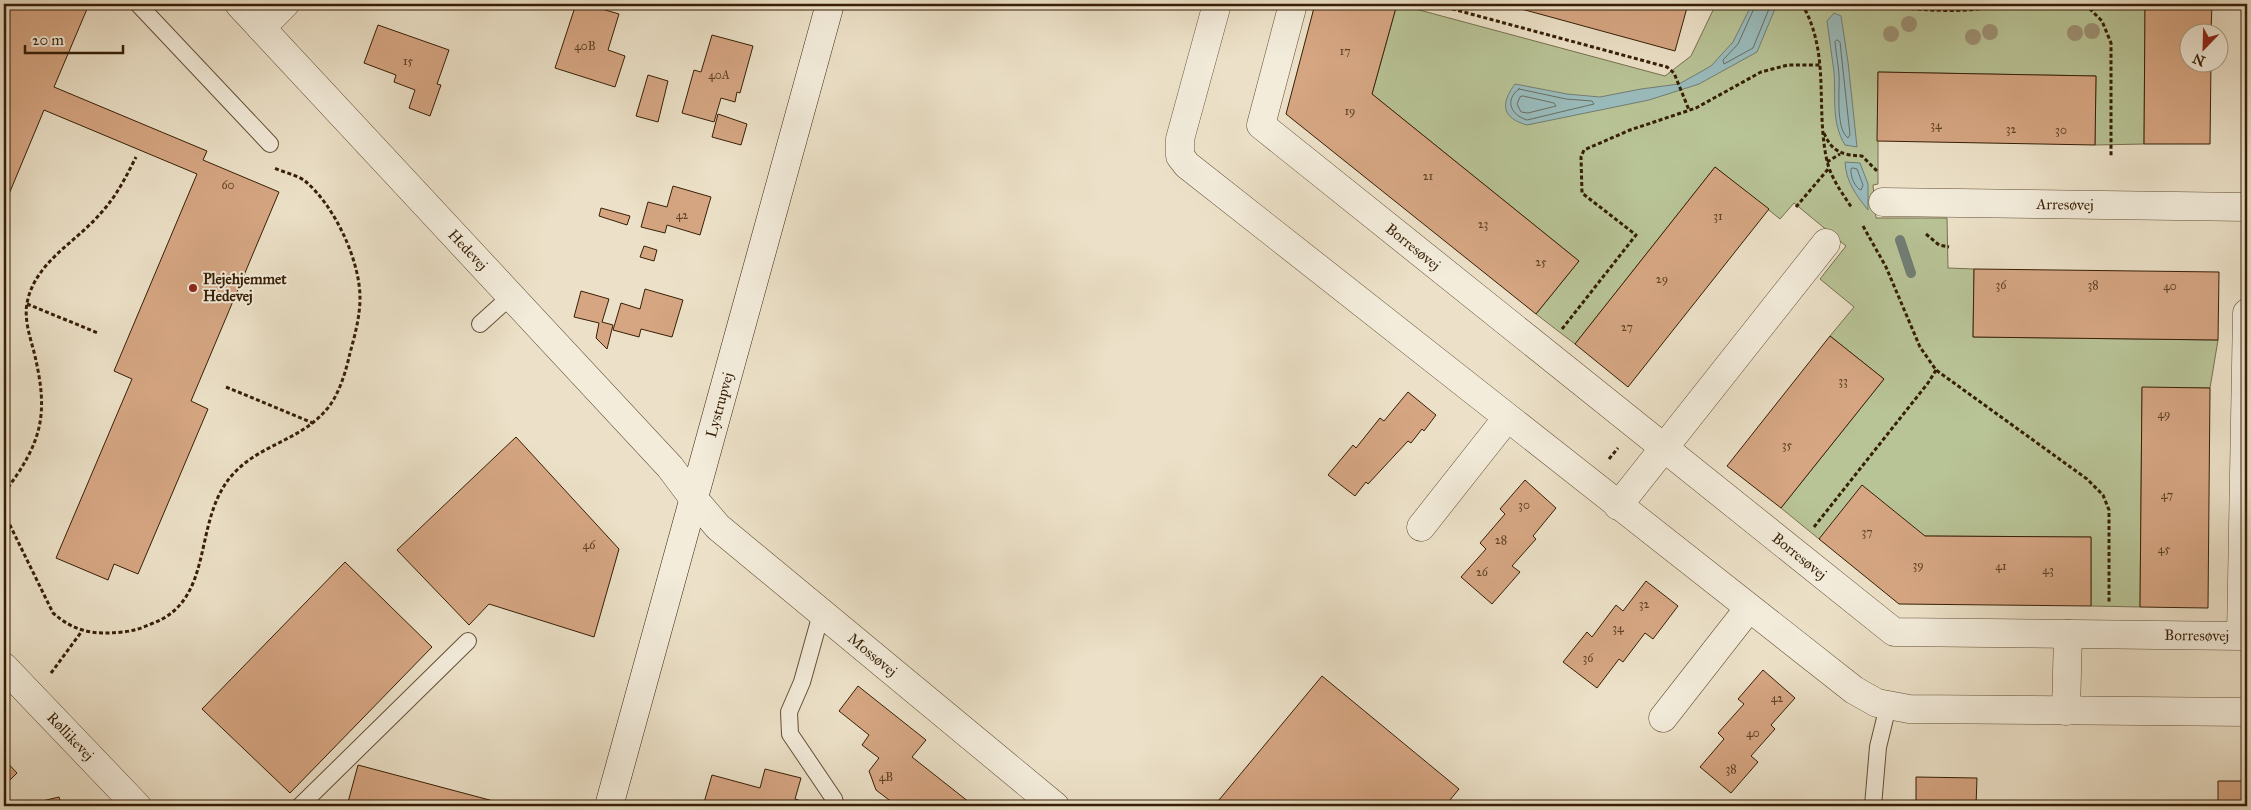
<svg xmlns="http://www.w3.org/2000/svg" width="2251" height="810" font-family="'IM FELL Great Primer',serif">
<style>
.green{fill:#b8c396;stroke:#77714e}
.water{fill:#9abcbd;stroke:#727d73}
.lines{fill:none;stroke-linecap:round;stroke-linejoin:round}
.shore{stroke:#686e61;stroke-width:1}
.stream{stroke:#727d73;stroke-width:10}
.building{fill:#d6a683;stroke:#361f05}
.lane-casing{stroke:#645036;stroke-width:18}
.street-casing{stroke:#645036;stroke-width:29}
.secondary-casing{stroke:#361f05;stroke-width:29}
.path{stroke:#361f05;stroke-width:3;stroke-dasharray:4 2.5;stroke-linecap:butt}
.lane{stroke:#f3ecdb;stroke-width:16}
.street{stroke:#f3ecdb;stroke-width:28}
.secondary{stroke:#f3ecdb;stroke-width:28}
.tree{fill:#9d9174}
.poi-dot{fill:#8f2418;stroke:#f3ecdb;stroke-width:2}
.labels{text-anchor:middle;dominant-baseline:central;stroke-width:4;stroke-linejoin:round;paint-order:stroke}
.number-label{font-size:12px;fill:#5e4124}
.street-label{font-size:15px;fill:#361f05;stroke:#f3ecdb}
.poi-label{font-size:15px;font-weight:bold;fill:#361f05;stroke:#f3ecdb;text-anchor:start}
</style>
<rect width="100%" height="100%" fill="#ece1c8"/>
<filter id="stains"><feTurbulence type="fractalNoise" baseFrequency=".004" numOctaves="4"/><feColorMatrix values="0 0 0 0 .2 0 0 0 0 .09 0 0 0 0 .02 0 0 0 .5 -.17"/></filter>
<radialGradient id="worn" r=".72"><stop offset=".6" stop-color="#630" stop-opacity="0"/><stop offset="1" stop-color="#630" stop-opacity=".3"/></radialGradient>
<path class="green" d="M1397 4 1665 76 1691 56 1716 4H2145L2144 144 2095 145 2096 76 1878 72V184L1873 185 1876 218H1947L1948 268 1974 269 1973 337 2218 340 2210 388H2142L2140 607 2091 606V537L1925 536 1819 539 1781 508 1884 379 1830 336 1854 307 1820 279 1846 246 1794 203 1780 219 1715 167 1575 344 1536 314 1579 261 1372 94Z"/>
<path class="water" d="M1752 4H1777L1757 52 1699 84 1649 100 1527 125C1502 118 1500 104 1515 84L1567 94 1600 97 1641 89 1679 84 1711 66 1733 42Z
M1834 13 1841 16 1848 62 1857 147 1845 145C1831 122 1836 98 1834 72 1832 55 1829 38 1827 21Z
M1845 162 1860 163 1868 184V210C1856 195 1846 182 1845 162Z"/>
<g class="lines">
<path class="shore" d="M1756 4 1738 44 1723 60 1724 64 1753 48 1771 4
M1837 40 1840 42 1850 135 1848 138C1835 128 1840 89 1839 74 1838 63 1836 53 1835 42Z
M1519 89 1566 99 1592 101 1594 104 1527 120C1511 115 1504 100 1519 89Z
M1523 96 1554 103 1556 106 1528 113 1521 112 1517 104 1520 97Z
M1853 168 1857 169 1863 185 1861 190C1855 188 1850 176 1851 169Z"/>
<path class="stream" d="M1900 240 1911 273"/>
</g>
<path class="building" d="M4 4H75L87 9 54 87 207 151 203 160 279 192 191 401 208 409 138 574 114 564 108 580 56 558 132 379 114 371 197 174 44 110 4 206Z
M576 4H585L619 14 608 50 625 56 615 87 555 68Z
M1315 4H1397L1372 94 1579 261 1536 314 1286 114Z
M1503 4H1688L1675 51Z
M2145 4H2212L2211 32H2188V62H2211L2210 144H2144Z
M378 25 449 50 437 84 441 85 430 116 409 108 415 90 394 82 396 75 364 63Z
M712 35 753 46 740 93 737 92 735 102 721 98 714 122 682 113 694 70 701 72Z
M1878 72 2096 76 2095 145 1877 141Z
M648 75 668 81 658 122 636 116Z
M718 114 747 124 741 145 712 137Z
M1715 167 1769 209 1628 387 1575 344Z
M673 186 711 197 700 235 667 225 665 233 641 227 648 202 667 207Z
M601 208 630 216 627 225 599 216Z
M644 246 657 250 654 261 640 257Z
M1974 269 2219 272 2218 340 1973 337Z
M645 289 683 300 672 337 641 329 639 337 613 330 621 303 640 309Z
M581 291 609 299 602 322 613 325 607 349 596 338 599 323 574 317Z
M1830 336 1884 379 1781 508 1727 466Z
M2142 387 2210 388 2208 608 2140 607Z
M1408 392 1436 415 1424 431 1422 429 1411 443 1408 441 1368 484 1366 482 1355 496 1328 475 1353 445 1356 448 1380 418 1384 421Z
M516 437 619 549 594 637 489 604 469 625 397 550Z
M1525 480 1556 508 1533 536 1536 539 1512 566 1520 572 1492 604 1461 577 1486 549 1480 543 1505 514 1500 509Z
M1862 485 1925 536 2091 537V606L1899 604 1819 539Z
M345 562 432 647 290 793 202 709Z
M1646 581 1678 606 1653 639 1645 633 1623 662 1619 659 1597 688 1563 662 1587 632 1592 637 1616 605 1623 611Z
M1763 670 1795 698 1771 725 1775 729 1751 756 1758 762 1731 793 1700 767 1724 739 1718 733 1744 704 1738 699Z
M1322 676 1459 789 1445 806H1214Z
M858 686 926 740 912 757 974 806H897L876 790 869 771 879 758 862 745 869 735 839 711Z
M4 759 17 773 4 786Z
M358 765 512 806H347Z
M765 769 801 778 795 799 817 806H703L712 775 760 788Z
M1916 777 1977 778 1976 806H1916Z
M2218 781H2247V806H2218Z
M59 797 62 806H21Z"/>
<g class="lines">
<defs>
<path id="lane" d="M138 4 270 144
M480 324 510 297
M821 614 802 682 789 712 790 734 834 799 836 806
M300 806 468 641
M1873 806 1878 747 1888 706"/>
<g id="street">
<path id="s1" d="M239 4 670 467 694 499 718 527 1055 806"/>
<path d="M1217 4 1180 139V156L1187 165 1854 690 1877 703 1909 709 2247 712"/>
<path id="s2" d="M1293 4 1261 125 1894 632 2241 636 2247 313"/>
<path d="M261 28 285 4"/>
<path id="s3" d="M1883 202 2247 207"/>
<path d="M1618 506 1826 243"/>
<path d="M1421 527 1507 418"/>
<path id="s4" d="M4 667 137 806"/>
<path d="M2066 711 2068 634"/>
<path d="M1663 718 1749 608"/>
</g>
<g id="secondary">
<path id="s5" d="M609 806 830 4"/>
</g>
</defs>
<use href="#lane" class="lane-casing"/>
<use href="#street" class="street-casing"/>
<use href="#secondary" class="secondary-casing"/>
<path class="path" d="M1440 4 1445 7 1667 67 1674 73 1689 110
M1802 4C1831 54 1815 107 1827 161 1831 178 1842 193 1852 208
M1859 4C1904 7 1959 17 2002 4
M2085 4 2102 21 2111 43V157
M1824 133C1832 152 1842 155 1862 156L1878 172
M1827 162 1840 154
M1796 207 1829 168
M1863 226 1886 267 1920 347 1936 370 2087 479 2103 495 2109 510V604
M1926 234 1939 245 1949 247
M27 304 98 333
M1562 329 1636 235 1582 193 1581 157 1584 150 1630 130 1696 108 1761 72 1788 65H1821
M226 387 313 423
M1609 459 1618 448
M4 493C43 441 49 414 34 352 30 337 24 319 27 303 35 262 75 243 100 214 116 197 126 177 136 157
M4 513 53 613C75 632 93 635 123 632 133 631 142 628 151 624 218 600 190 518 235 472 262 444 301 440 327 409 339 395 346 371 350 353 355 335 360 316 360 298 360 260 334 205 305 181 297 175 283 172 274 168
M1814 527 1928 383 1936 370
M51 673 82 631"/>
<use href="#lane" class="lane"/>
<use href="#street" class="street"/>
<use href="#secondary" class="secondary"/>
</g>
<g class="tree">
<circle cx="1909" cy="24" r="8"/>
<circle cx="2092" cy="31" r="8"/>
<circle cx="1990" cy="32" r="8"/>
<circle cx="2075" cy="33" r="8"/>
<circle cx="1891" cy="34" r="8"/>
<circle cx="1973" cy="37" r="8"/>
</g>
<circle class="poi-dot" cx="193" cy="288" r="5"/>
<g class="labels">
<g class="number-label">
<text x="585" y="46">40B</text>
<text x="1345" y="51">17</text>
<text x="408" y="61">15</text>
<text x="719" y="75">40A</text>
<text x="1350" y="111">19</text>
<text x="1936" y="125">34</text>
<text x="2011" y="129">32</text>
<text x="2061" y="130">30</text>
<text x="1428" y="176">21</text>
<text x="228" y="185">60</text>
<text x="682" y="215">42</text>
<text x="1718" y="216">31</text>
<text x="1483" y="224">23</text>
<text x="1541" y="262">25</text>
<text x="1662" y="279">29</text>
<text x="2001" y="285">36</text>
<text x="2093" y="285">38</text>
<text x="2170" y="286">40</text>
<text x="1627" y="327">27</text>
<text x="1843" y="381">33</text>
<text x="2164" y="414">49</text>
<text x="1787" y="445">35</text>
<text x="2167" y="495">47</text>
<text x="1524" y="505">30</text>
<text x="1867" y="532">37</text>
<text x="1501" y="540">28</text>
<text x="589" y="545">46</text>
<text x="2164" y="549">45</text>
<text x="1918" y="565">39</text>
<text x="2001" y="566">41</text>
<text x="2048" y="570">43</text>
<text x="1482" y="572">26</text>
<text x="1644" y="604">32</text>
<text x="1618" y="628">34</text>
<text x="1588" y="658">36</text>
<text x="1777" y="698">42</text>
<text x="1753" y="733">40</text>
<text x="1731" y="769">38</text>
<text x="886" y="777">4B</text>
</g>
<g class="street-label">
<text stroke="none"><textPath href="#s3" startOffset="182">Arresøvej</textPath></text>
<text stroke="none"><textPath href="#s2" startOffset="320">Borresøvej</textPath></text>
<text stroke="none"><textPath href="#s1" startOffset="336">Hedevej</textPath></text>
<text stroke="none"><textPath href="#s5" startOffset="416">Lystrupvej</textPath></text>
<text stroke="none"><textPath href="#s2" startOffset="815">Borresøvej</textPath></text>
<text stroke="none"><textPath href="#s2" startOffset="1239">Borresøvej</textPath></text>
<text stroke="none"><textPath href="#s1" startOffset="910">Mossøvej</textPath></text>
<text stroke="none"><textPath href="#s4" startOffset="96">Røllikevej</textPath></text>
</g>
<g class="poi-label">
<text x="203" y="279">Plejehjemmet<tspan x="203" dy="17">Hedevej</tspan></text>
</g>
</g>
<rect width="2251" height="810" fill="none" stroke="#ece1c8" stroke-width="20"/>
<rect x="5" y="5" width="2241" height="800" fill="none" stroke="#361f05" stroke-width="2.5"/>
<rect x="10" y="10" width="2231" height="790" fill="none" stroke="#361f05"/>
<g transform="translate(2204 48) rotate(203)"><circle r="24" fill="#f3ecdb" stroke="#a79a85"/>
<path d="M0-4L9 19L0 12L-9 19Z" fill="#8f2418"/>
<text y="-8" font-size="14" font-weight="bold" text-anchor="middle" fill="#361f05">N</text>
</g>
<path d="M25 45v8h98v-8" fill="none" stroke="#361f05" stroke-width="2.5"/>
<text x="32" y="45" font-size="15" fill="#361f05" stroke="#f3ecdb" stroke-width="4" paint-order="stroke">20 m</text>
<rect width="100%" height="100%" filter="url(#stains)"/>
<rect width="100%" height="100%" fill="url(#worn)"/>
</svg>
